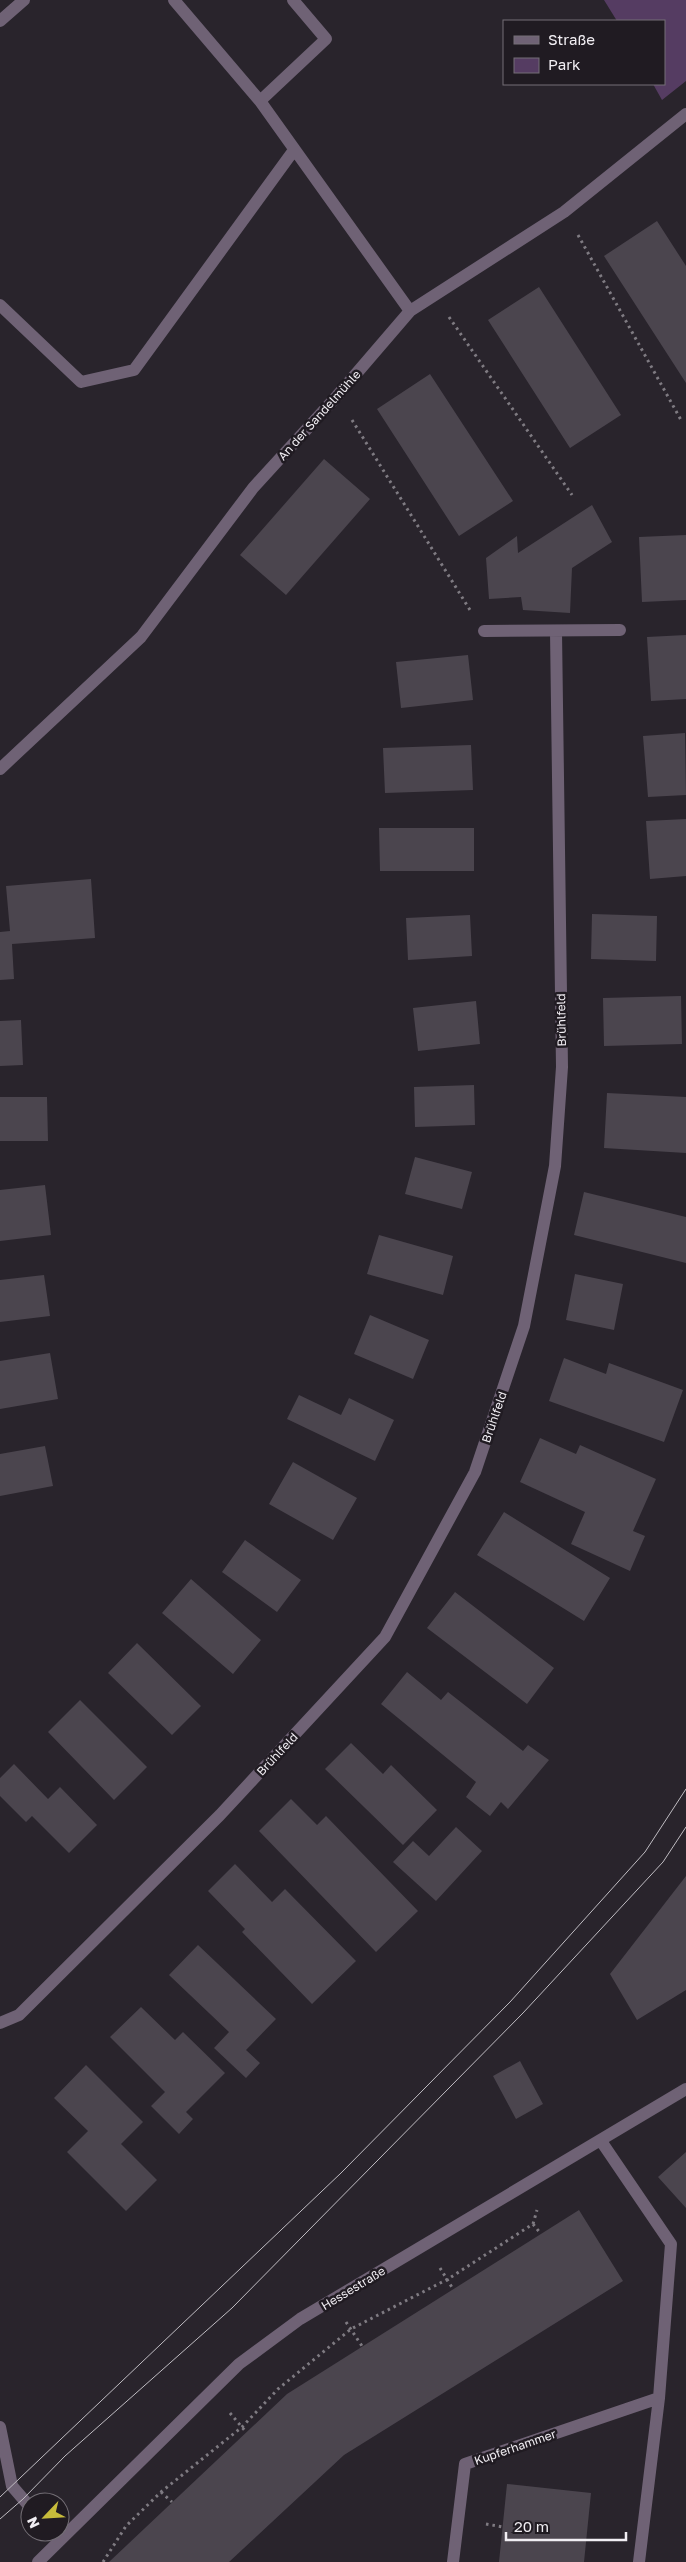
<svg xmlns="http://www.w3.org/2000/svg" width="686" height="2562" font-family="'Golos Text',sans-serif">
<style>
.green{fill:#553c62}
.building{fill:#4b454e}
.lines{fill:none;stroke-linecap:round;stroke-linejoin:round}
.path{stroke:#7f7b82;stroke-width:3;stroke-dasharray:2.5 4;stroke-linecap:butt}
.minor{stroke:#6f6275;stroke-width:12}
.tram{stroke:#bfbcc2;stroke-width:1}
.labels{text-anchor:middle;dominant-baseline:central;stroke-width:5;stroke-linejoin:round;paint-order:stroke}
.street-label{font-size:12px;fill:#f1eef3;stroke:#201b22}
</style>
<rect width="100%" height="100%" fill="#29242c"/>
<path class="green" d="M604 0H686V81L662 100 653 84H665V21H617Z"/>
<path class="building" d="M657 221 686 266V383L604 256Z
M539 287 621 415 570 448 488 320Z
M430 374 513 501 459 536 377 409Z
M324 459 370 499 286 595 240 555Z
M592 505 612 542 572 568 570 613 523 610 521 597 489 599 486 558 517 536 518 553Z
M686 535V600L642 602 639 537Z
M686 635V699L651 701 647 637Z
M468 655 473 700 401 708 396 662Z
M685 733 686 795 648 797 643 736Z
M471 745 473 790 385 793 383 748Z
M686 819V876L650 879 646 821Z
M379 828H474V871H380Z
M91 879 95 938 12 944 14 979 0 980V932L10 931 6 886Z
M592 914 657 916 656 961 591 959Z
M470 915 472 956 408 960 406 918Z
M681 996 682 1044 604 1046 603 998Z
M476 1001 480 1044 418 1051 413 1008Z
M21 1020 23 1065 0 1066V1021Z
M474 1085 475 1125 415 1127 414 1087Z
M607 1093 686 1097V1153L604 1148Z
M0 1097H47L48 1141H0Z
M415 1157 472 1172 462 1209 405 1194Z
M45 1185 51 1235 0 1241V1190Z
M584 1192 686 1217V1263L574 1235Z
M379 1235 453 1256 443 1295 367 1274Z
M575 1274 623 1284 614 1330 566 1320Z
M44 1275 50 1316 0 1322V1280Z
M370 1315 429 1340 413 1379 354 1354Z
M50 1353 58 1399 0 1409V1361Z
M564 1358 606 1374 609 1363 683 1390 664 1442 549 1401Z
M299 1395 341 1415 349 1398 394 1420 375 1461 287 1419Z
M540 1438 576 1454 580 1445 656 1479 633 1531 645 1536 630 1571 571 1544 585 1512 520 1482Z
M45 1446 53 1486 0 1496V1454Z
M293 1462 357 1498 333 1540 269 1504Z
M504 1512 610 1578 584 1621 477 1555Z
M245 1540 301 1580 277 1612 222 1572Z
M191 1579 261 1640 233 1674 162 1613Z
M455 1592 554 1668 527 1704 427 1628Z
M137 1643 201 1706 172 1735 108 1673Z
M407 1672 441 1700 448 1692 523 1751 528 1745 549 1760 508 1809 501 1802 490 1816 466 1797 476 1782 381 1704Z
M80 1700 147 1767 114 1800 48 1732Z
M351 1743 383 1774 391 1765 437 1810 403 1845 325 1769Z
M14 1764 48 1799 60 1787 97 1825 69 1853 32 1816 26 1822 0 1796V1778Z
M291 1799 317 1825 326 1816 418 1911 376 1952 259 1831Z
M456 1827 482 1851 436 1901 393 1862 413 1841 429 1856Z
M235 1864 272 1902 285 1889 356 1961 312 2004 242 1932 245 1929 208 1891Z
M686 1876V1990L637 2020 610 1974Z
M198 1945 276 2019 246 2050 260 2063 246 2078 214 2048 229 2032 169 1975Z
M141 2007 175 2040 183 2032 225 2073 186 2112 193 2119 179 2134 151 2106 165 2092 110 2037Z
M520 2061 543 2104 516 2119 493 2076Z
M86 2065 143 2122 121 2144 157 2180 126 2211 67 2152 88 2131 54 2098Z
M686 2152V2208L658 2177Z
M579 2210 623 2281 344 2455 229 2562H109L287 2394Z
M507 2484 591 2493 584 2562H499Z"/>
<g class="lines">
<path class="path" d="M578 235 681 420
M449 317 572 495
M352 420 470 610
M533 2224 541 2234
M440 2268 453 2289
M346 2322 362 2346
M230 2413 246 2432
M161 2492 172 2502
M486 2524 503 2527
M103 2562 126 2526 161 2492 242 2427 278 2389 351 2329 448 2279 533 2224 537 2210"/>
<path class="minor" d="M174 0 260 101 410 311
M0 21 24 0
M260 101 326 39 293 0
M0 305 81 382 134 370 294 150
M484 631 620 630
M0 769 141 637 253 488 337 396 410 311 564 212 686 114
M0 2023 19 2015 220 1815 385 1637 475 1472 524 1326 555 1166 562 1067 556 632
M601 2141 671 2244 659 2398 639 2562
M0 2427 12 2486 30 2507
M38 2562 239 2364 300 2319 686 2089
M453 2562 465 2464 659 2398"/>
<path class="tram" d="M0 2497 341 2173 510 2002 645 1852 686 1789
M0 2519 23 2499 65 2456 232 2308 523 2013 663 1862 686 1827"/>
</g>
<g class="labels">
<g class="street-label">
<text transform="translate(319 415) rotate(-48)">An der Sandelmühle</text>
<text transform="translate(561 1020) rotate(-91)">Brühlfeld</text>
<text transform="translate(494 1417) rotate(-71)">Brühlfeld</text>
<text transform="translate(277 1754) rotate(-47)">Brühlfeld</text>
<text transform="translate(353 2288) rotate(-31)">Hessestraße</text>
<text transform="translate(515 2447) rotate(-19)">Kupferhammer</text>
</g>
</g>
<rect x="503" y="20" width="162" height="65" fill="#201b22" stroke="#746f76"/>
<rect x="514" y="36" width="25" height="8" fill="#6f6275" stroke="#746f76"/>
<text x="548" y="45" font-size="15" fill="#f1eef3">Straße</text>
<rect x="514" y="58" width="25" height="15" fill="#553c62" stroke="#746f76"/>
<text x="548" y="70" font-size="15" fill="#f1eef3">Park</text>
<g transform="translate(45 2517) rotate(245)"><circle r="24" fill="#201b22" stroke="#746f76"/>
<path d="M0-4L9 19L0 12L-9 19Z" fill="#c7bb3b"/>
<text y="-8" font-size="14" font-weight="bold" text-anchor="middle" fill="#f1eef3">N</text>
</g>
<path d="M506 2532v8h120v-8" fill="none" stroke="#f1eef3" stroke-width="2.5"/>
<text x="514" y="2532" font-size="15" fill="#f1eef3" stroke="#201b22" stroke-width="4" paint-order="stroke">20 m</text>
</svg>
